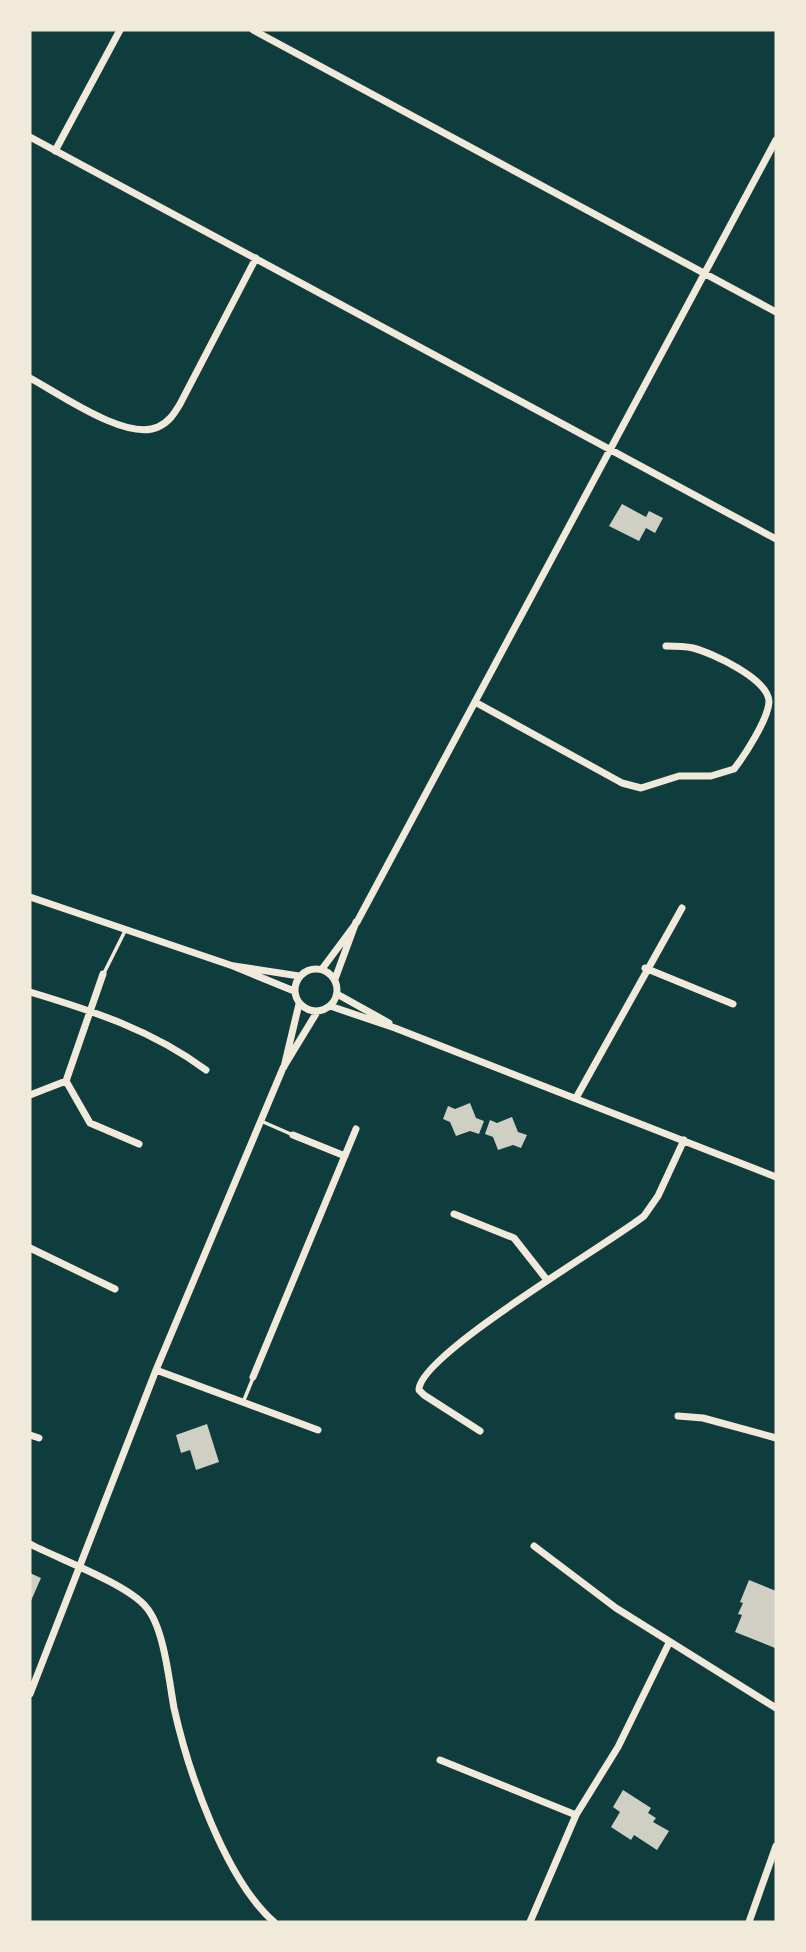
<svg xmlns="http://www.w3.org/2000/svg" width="806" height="1952" font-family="'Source Sans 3',sans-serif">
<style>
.building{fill:#cfcfc3}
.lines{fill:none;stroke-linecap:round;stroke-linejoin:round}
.service{stroke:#f1e9da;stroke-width:3.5}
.minor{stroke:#f1e9da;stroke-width:7}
</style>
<rect width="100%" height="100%" fill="#0f3d3e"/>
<path class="building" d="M622 504 646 517 649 511 663 518 655 533 646 528 639 541 609 526Z
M470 1103 476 1118 484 1121 479 1134 470 1131 456 1136 450 1122 443 1119 448 1106 455 1109Z
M512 1117 518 1132 527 1135 521 1148 513 1145 498 1150 493 1137 485 1134 490 1120 497 1123Z
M207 1424 219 1462 196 1470 190 1450 181 1453 176 1435Z
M30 1573 41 1578 30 1603Z
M749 1580 776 1591 775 1648 735 1632 742 1615 738 1614 743 1603 740 1602Z
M623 1790 651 1808 648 1813 656 1818 653 1822 669 1831 657 1850 634 1835 631 1840 611 1827 620 1812 613 1807Z"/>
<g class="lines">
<path class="service" d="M104 973 125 931
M261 1121 293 1135
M244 1400 253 1378"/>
<path class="minor" d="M253 30 776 312
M30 137 776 539
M55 151 120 30
M30 378C58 393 127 442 158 427 169 422 174 414 180 404L256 258
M475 702 622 783 641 788 679 776H711L734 769C745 755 768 719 769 702 769 679 712 653 693 648 684 646 674 646 666 646
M30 897 233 966 294 991
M234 966 299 976
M645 968 733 1004
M295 990a21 21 0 1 1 42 0a21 21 0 1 1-42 0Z
M322 969 357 922 776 140
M335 979 356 922
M30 992C93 1011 152 1030 206 1070
M337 994 389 1023
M330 1006 395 1028 776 1177
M284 1067 299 1004
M66 1081 90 1123 139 1144
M30 1095 66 1081 103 974
M576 1098 682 908
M293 1135 345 1156
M454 1214 514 1238 547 1280
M30 1248 115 1289
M156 1370 318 1430
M253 1377 356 1129
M678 1416 703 1418 776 1438
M480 1431 424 1395 419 1390C418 1355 610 1243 644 1216L658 1196 684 1140
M30 1435 39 1438
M30 1544C59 1559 127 1584 146 1607 164 1627 169 1681 174 1708 188 1771 225 1879 274 1922
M534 1546 616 1608 776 1708
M30 1694 156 1370 283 1068 317 1012
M440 1760 576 1815
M530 1922 576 1815 618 1747 669 1643
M749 1922 776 1846"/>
</g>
<rect width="806" height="1952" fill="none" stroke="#f1e9da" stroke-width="63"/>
</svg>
